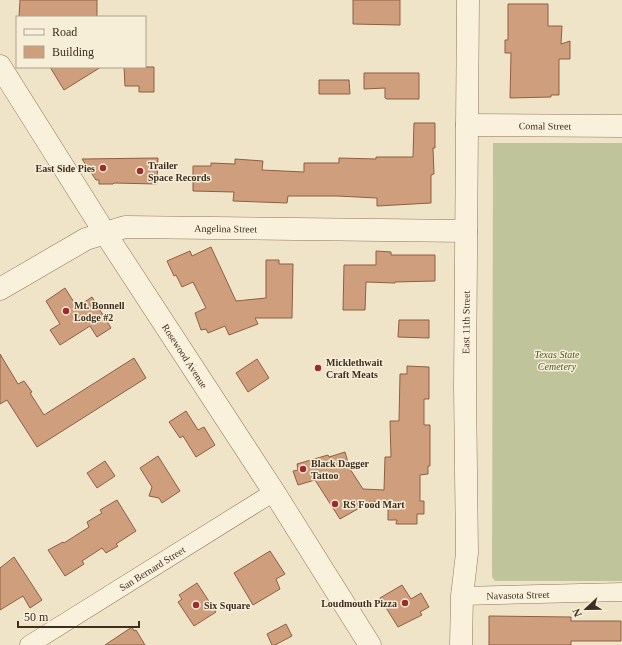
<svg xmlns="http://www.w3.org/2000/svg" width="622" height="645" font-family="Georgia,serif">
<style>
.cemetery{fill:#bfc49a}
.building{fill:#cf9f7d;stroke:#8d5f41}
.lines{fill:none;stroke-linecap:round;stroke-linejoin:round}
.minor-casing{stroke:#8d765c;stroke-width:19}
.tertiary-casing{stroke:#8d765c;stroke-width:23}
.minor{stroke:#faf1dc;stroke-width:18}
.tertiary{stroke:#faf1dc;stroke-width:22}
.poi-dot{fill:#9e2a2b;stroke:#f7eed8;stroke-width:1.5}
.labels{text-anchor:middle;dominant-baseline:central;stroke-width:3;stroke-linejoin:round;paint-order:stroke}
.street-label{font-size:10px;fill:#3d2e20;stroke:#f7eed8}
.poi-label{font-size:10px;font-weight:bold;fill:#3d2e20;stroke:#f7eed8;text-anchor:start}
.park-label{font-size:10px;font-style:italic;fill:#4d5a26;stroke:#f7eed8}
</style>
<rect width="100%" height="100%" fill="#f0e4c8"/>
<path class="cemetery" d="M493 143H622V581H495L492 577Z"/>
<path class="building" d="M20 0H97V17H19Z
M353 0H400V25L353 24Z
M508 4H548V26H562L561 44 570 41V59H559V95H551V97L510 98 511 53H505V40H508Z
M50 67H101L64 90Z
M124 67H154V92H139V86H125Z
M364 73H419V99H387L385 98V88L364 89Z
M319 80H349L350 94H319Z
M414 123H435V148H433L434 174 431 175V203L377 206V198L337 196H288L287 203 233 201 234 192 193 191V166H211V163L235 164V159L263 161 262 170 304 172V163H339V158L376 159V157H413Z
M158 158 157 184 114 183 113 184H99V180H96L82 159Z
M211 247 236 301 266 298V260H279V264H293L292 318H255L258 324 229 335 225 326 208 333 206 329 201 330 195 313 206 308 193 282 182 287 176 275 174 276 167 261 190 251 192 256Z
M376 251 391 252V255H435V281L395 282V283L366 282 365 310H343L344 265H376Z
M65 288 77 307 92 297 111 328 97 337 90 326 60 345 50 330 60 324 46 301Z
M399 320H429V338L398 337Z
M0 354 18 384 24 381 32 392 30 393 44 415 134 358 146 378 37 447 7 400 0 404Z
M257 359 269 378 248 392 236 373Z
M407 366 429 367V399H424V425H430V466H428V474L420 475V501H424V514H417V524H396L397 520H388V502H370L340 519 315 480 298 485 293 471 298 470 297 464 328 455 329 457 345 452 350 469 363 489 384 490 385 457H391L390 421H399L400 374H407Z
M186 411 198 430 204 427 215 445 196 457 183 436 180 438 169 422Z
M158 456 180 491 162 503 159 498 149 496 152 487 140 468Z
M105 461 115 476 97 488 87 473Z
M117 500 136 531 116 544 118 546 106 553 102 548 82 561 84 564 65 576 48 550 63 542 64 543 89 527 87 522 102 513 100 510Z
M270 551 285 574 276 579 280 589 253 605 234 573Z
M14 557 42 600 30 608 23 596 0 610V568Z
M197 583 216 612 194 626 178 602 182 599 179 595Z
M402 585 411 599 421 593 429 607 420 612 422 615 398 627 380 598Z
M489 616 571 617V621H621V641H571V645H489Z
M286 624 292 636 275 645H272L267 634Z
M132 627 134 631 136 630 145 645H105Z"/>
<g class="lines">
<defs>
<g id="minor">
<path id="s1" d="M462 596 622 592"/>
<path id="s2" d="M29 645 274 492"/>
</g>
<g id="tertiary">
<path id="s3" d="M0 66 105 233 274 492 370 645"/>
<path id="s4" d="M467 125 622 126"/>
<path id="s5" d="M0 289 86 239 125 227 466 231"/>
<path id="s6" d="M461 645 462 596 467 553 465 386 468 0"/>
</g>
</defs>
<use href="#minor" class="minor-casing"/>
<use href="#tertiary" class="tertiary-casing"/>
<use href="#minor" class="minor"/>
<use href="#tertiary" class="tertiary"/>
</g>
<g class="poi-dot">
<circle cx="103" cy="168" r="4"/>
<circle cx="140" cy="171" r="4"/>
<circle cx="66" cy="311" r="4"/>
<circle cx="318" cy="368" r="4"/>
<circle cx="303" cy="469" r="4"/>
<circle cx="335" cy="504" r="4"/>
<circle cx="405" cy="603" r="4"/>
<circle cx="196" cy="605" r="4"/>
</g>
<g class="labels">
<g class="street-label">
<text stroke="none"><textPath href="#s4" startOffset="78">Comal Street</textPath></text>
<text stroke="none"><textPath href="#s5" startOffset="241">Angelina Street</textPath></text>
<text stroke="none"><textPath href="#s6" startOffset="323">East 11th Street</textPath></text>
<text stroke="none"><textPath href="#s3" startOffset="344">Rosewood Avenue</textPath></text>
<text stroke="none"><textPath href="#s2" startOffset="145">San Bernard Street</textPath></text>
<text stroke="none"><textPath href="#s1" startOffset="56">Navasota Street</textPath></text>
</g>
<g class="poi-label">
<text x="148" y="165">Trailer<tspan x="148" dy="12">Space Records</tspan></text>
<text x="95" y="168" text-anchor="end">East Side Pies</text>
<text x="74" y="305">Mt. Bonnell<tspan x="74" dy="12">Lodge #2</tspan></text>
<text x="326" y="362">Micklethwait<tspan x="326" dy="12">Craft Meats</tspan></text>
<text x="311" y="463">Black Dagger<tspan x="311" dy="12">Tattoo</tspan></text>
<text x="343" y="504">RS Food Mart</text>
<text x="397" y="603" text-anchor="end">Loudmouth Pizza</text>
<text x="204" y="605">Six Square</text>
</g>
<g class="park-label">
<text x="557" y="354">Texas State<tspan x="557" dy="12">Cemetery</tspan></text>
</g>
</g>
<rect x="16" y="16" width="130" height="52" fill="#f7eed8" stroke="#ada18e"/>
<rect x="24" y="29" width="20" height="6" fill="#faf1dc" stroke="#ada18e"/>
<text x="52" y="36" font-size="12" fill="#3d2e20">Road</text>
<rect x="24" y="46" width="20" height="12" fill="#cf9f7d" stroke="#ada18e"/>
<text x="52" y="56" font-size="12" fill="#3d2e20">Building</text>
<g transform="translate(586 609) rotate(248)" stroke="#f7eed8" stroke-width="3" paint-order="stroke">
<path d="M0-3L7 15L0 10L-7 15Z" fill="#3d2e20"/>
<text y="-6" font-size="11" font-weight="bold" text-anchor="middle" fill="#3d2e20">N</text>
</g>
<path d="M18 621v6h121v-6" fill="none" stroke="#3d2e20" stroke-width="2"/>
<text x="24" y="621" font-size="12" fill="#3d2e20" stroke="#f7eed8" stroke-width="3" paint-order="stroke">50 m</text>
</svg>
